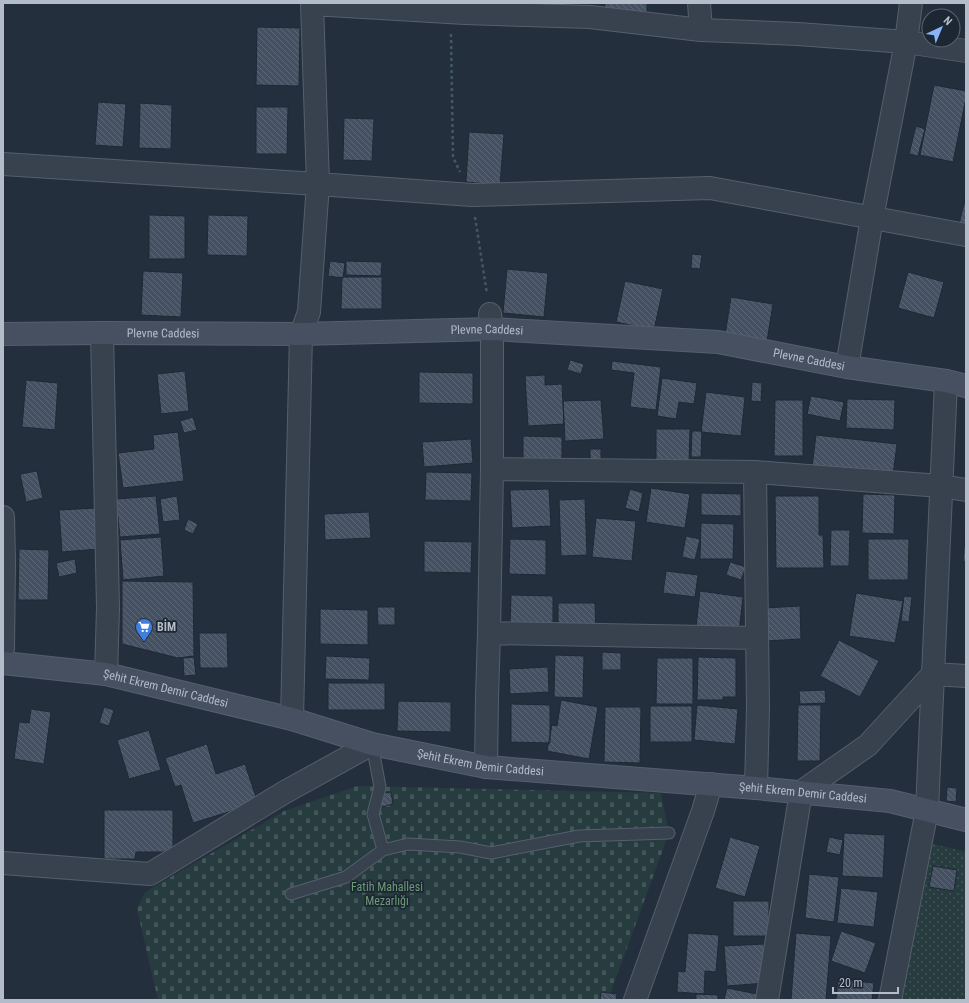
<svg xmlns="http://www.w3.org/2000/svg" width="969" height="1003" font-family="'Roboto Condensed',sans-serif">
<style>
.grass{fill:url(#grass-dots)}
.cemetery{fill:url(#cemetery-stones)}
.building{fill:url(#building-back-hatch);stroke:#1f2835}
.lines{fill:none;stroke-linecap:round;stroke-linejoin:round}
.lane-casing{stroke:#565f6c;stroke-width:13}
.street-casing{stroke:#565f6c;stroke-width:24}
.secondary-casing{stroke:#565f6c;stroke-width:24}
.path{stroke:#44595c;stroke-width:2.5;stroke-dasharray:3 3;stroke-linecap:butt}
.lane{stroke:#38414e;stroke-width:11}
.street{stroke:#38414e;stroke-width:22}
.secondary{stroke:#465061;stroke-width:22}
.labels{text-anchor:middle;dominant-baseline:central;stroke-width:3.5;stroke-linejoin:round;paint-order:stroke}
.street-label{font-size:12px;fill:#b4bcc9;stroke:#1d2633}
.poi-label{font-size:12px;font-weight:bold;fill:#b4bcc9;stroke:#1d2633;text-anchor:start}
.park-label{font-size:12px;fill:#6b9a76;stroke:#1d2633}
</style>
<defs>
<pattern id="grass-dots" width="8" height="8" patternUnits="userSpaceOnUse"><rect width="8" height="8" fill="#263c3f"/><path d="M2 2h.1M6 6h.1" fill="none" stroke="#435659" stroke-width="1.8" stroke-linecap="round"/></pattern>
<pattern id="cemetery-stones" width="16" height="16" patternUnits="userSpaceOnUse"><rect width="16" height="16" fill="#263c3f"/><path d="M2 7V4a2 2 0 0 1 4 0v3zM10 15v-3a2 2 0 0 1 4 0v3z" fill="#435659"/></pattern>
<pattern id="building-back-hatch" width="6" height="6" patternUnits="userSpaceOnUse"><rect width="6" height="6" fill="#455162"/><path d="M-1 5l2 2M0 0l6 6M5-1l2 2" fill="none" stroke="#5d6877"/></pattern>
</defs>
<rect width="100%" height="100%" fill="#242f3e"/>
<path class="grass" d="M926 842 966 852V1000H897Z"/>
<path class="cemetery" d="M357 786 661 793 669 833 608 1000H158L137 909 145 892 284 811Z"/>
<path class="building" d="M605 3H647V16L605 15Z
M257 27 300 28 299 86 256 85Z
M934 85 966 91V98L953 162 920 155Z
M98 102 126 104 123 147 95 145Z
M140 103 172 105 171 149 139 148Z
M256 107H288L287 154H256Z
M344 118 374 119 372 161 343 160Z
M916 126 925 129 918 156 909 154Z
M469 132 504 134 500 185 466 182Z
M966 196V226L959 224Z
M149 215 185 216V259H149Z
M208 215 248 216 247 256 207 255Z
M692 254 702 255 700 269 691 268Z
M330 261 345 263 343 278 328 276Z
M346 261 382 262 381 276 346 275Z
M507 269 548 273 544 317 503 313Z
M143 271 183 273 181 317 141 315Z
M908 272 944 282 934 318 898 308Z
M342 277H382V309H341Z
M625 281 663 289 654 330 616 322Z
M731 297 773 304 767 341 725 335Z
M570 360 584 364 581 374 567 370Z
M612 361 661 367 656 410 630 407 634 373 611 370Z
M185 371 189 411 161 414 157 374Z
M419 372 473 373V404L419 403Z
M545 375V385L562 384 564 424 528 426 525 376Z
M662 378 697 383 694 404 679 402 676 419 657 416Z
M26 380 58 383 55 430 22 427Z
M752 382 762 383 761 402 751 401Z
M706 392 745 397 741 436 701 432Z
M811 396 844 402 840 421 807 414Z
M847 399 895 400 894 430 846 428Z
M601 400 604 439 565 441 563 401Z
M775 400H803V456H774Z
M193 417 197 430 184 433 180 421Z
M656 429H690L689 463H656Z
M692 431H702L701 457H691Z
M178 432 184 481 123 488 118 453 154 449 153 435Z
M816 435 897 444 893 475 812 467Z
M523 436 562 437V470L523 469Z
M471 439 473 463 424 467 422 442Z
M590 449H601V462H590Z
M37 471 43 498 26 502 20 474Z
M426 472 472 473 471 501 425 500Z
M651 488 690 494 685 528 646 522Z
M549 489 551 526 512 528 510 490Z
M630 489 643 493 639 512 625 508Z
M701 493 741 494V516L701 515Z
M863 494 895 495 894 534 862 533Z
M156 496 160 534 120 537 116 499Z
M177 496 180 520 163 522 160 499Z
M775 496H819V535H823L824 568H776Z
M585 499 587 555 561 556 559 500Z
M96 508 98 549 62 552 59 510Z
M369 512 371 538 325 540 324 514Z
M596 518 636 521 632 561 592 557Z
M188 519 198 524 193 534 184 530Z
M701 523 734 524 733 559H700Z
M966 527V562L963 561Z
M831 530H850L849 566H830Z
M686 536 700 539 695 560 682 557Z
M161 537 164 576 123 580 120 540Z
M510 539 546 540V575L509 574Z
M868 539H909L908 580H868Z
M424 541 472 542 471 573 424 572Z
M19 549 49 550 48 600H18Z
M75 559 77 573 59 577 56 563Z
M730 562 746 567 741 580 726 575Z
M666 571 698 575 695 597 663 593Z
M122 581 193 582 194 656 178 658 122 644Z
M700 591 743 597 739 632 696 627Z
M856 593 903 601 895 643 849 636Z
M511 595 553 596V629L510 628Z
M904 596 912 597 909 622 901 621Z
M558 603H595L596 638H558Z
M800 606 801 639 765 641 764 608Z
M377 607H395V625H378Z
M320 609 368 610V645L320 644Z
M199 633H227L228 668H200Z
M839 640 879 661 860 697 820 676Z
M602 652 621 653V670H602Z
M555 655 584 656 583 698 554 697Z
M326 656 370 658 369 680 325 679Z
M194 657 196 675 184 676 183 658Z
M698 657 736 658V697H723V700H697Z
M657 658H693V704H656Z
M548 667 549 692 510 694 509 669Z
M328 683H385V710H328Z
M825 690 826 703 800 704 799 691Z
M561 700 598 707 589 759 547 751 552 725 557 726Z
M398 701 451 702V732L397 731Z
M511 704 550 705V743L511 742Z
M697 705 738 709 735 744 694 740Z
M798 705H821L820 761H797Z
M650 706H692V742H650Z
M104 707 114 710 109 726 99 723Z
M605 707H641L640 763 604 762Z
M31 709 51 712 44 764 14 759 19 722 29 723Z
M149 730 161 770 129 779 117 740Z
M207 744 216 774 245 764 258 803 193 823 181 785 175 787 165 758Z
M947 787 957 788 956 802 946 801Z
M391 792 393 804 382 807 379 794Z
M104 810H173V852H136L135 859H104Z
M844 833 885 835 883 878 842 876Z
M730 837 760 846 745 897 715 888Z
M829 837 843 840 840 855 826 852Z
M933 866 957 870 954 891 929 887Z
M809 874 839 877 834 922 805 918Z
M841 888 878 892 874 927 837 923Z
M733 901H769V936H733Z
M841 931 876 943 865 973 831 961Z
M688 933 719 935 716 972 705 971 704 994 677 992 678 971 685 972Z
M796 933 831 936 826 1000H791Z
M764 944 766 983 727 986 724 946Z
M838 979 874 983 872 1000H836Z
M727 988 762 995 761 1000H724Z
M601 992 617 994 616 1000H600Z
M696 994 718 995V1000H696Z"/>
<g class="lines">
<defs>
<path id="lane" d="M372 744 380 787 373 814 383 850
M291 894 346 877 383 850 408 844 460 847 491 853 579 836 669 833"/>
<path id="street" d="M699 3 701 30
M312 4 465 13 590 17 701 30 798 34 906 42 966 51
M3 164 318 184 472 195 710 188 966 235
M102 333 108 608 106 674
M847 367 872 218 906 42 911 3
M492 469 755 472 941 486 966 490
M755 472 758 708 756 788
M3 517 4 561 3 648
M489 633 757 638
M292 719 301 334 309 312 318 184 312 3
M486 767 487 697 489 633 492 469V329L490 314
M3 863 150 874 285 792 372 744
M635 1000 703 811 711 784
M767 1000 801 792 868 745 933 674 966 676
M890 1000 927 810 946 381"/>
<g id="secondary">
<path id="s1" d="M3 334 102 333 301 334 492 329 718 342 847 367 946 381 966 386"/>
<path id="s2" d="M3 663 106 674 292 719 372 744 486 767 756 788 890 801 966 820"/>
</g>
</defs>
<use href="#lane" class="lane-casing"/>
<use href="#street" class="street-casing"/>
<use href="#secondary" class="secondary-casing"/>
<path class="path" d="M451 34 453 157 460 172
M475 217 487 294"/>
<use href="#lane" class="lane"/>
<use href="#street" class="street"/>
<use href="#secondary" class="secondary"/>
</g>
<defs>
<symbol id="supermarket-pin" viewBox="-11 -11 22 30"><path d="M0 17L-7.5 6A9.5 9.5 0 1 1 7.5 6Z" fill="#3f7fe0" stroke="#1d2633"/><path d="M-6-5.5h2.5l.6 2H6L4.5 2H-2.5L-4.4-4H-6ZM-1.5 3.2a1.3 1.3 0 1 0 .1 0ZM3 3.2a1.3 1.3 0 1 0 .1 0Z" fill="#fff"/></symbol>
</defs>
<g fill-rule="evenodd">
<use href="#supermarket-pin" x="134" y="617" width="20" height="27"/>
</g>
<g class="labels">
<g class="street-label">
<text stroke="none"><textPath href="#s1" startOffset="484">Plevne Caddesi</textPath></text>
<text stroke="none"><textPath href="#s1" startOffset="160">Plevne Caddesi</textPath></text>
<text stroke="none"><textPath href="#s1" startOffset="808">Plevne Caddesi</textPath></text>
<text stroke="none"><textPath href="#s2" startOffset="165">Şehit Ekrem Demir Caddesi</textPath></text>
<text stroke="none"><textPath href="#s2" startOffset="489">Şehit Ekrem Demir Caddesi</textPath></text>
<text stroke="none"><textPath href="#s2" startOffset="813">Şehit Ekrem Demir Caddesi</textPath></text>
</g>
<g class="poi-label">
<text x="157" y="627">BİM</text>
</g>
<g class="park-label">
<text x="387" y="887">Fatih Mahallesi<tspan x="387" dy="14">Mezarlığı</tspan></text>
</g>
</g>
<rect width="969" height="1003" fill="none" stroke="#b4bcc9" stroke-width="8"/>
<g transform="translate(941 28) rotate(44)"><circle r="19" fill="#1d2633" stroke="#59626f"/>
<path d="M0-3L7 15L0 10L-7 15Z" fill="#8ab4f8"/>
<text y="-6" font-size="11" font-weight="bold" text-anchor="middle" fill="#b4bcc9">N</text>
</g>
<path d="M833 987v6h65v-6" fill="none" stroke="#b4bcc9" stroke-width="2"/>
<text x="839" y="987" font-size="12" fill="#b4bcc9" stroke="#1d2633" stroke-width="3" paint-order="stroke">20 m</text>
</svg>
